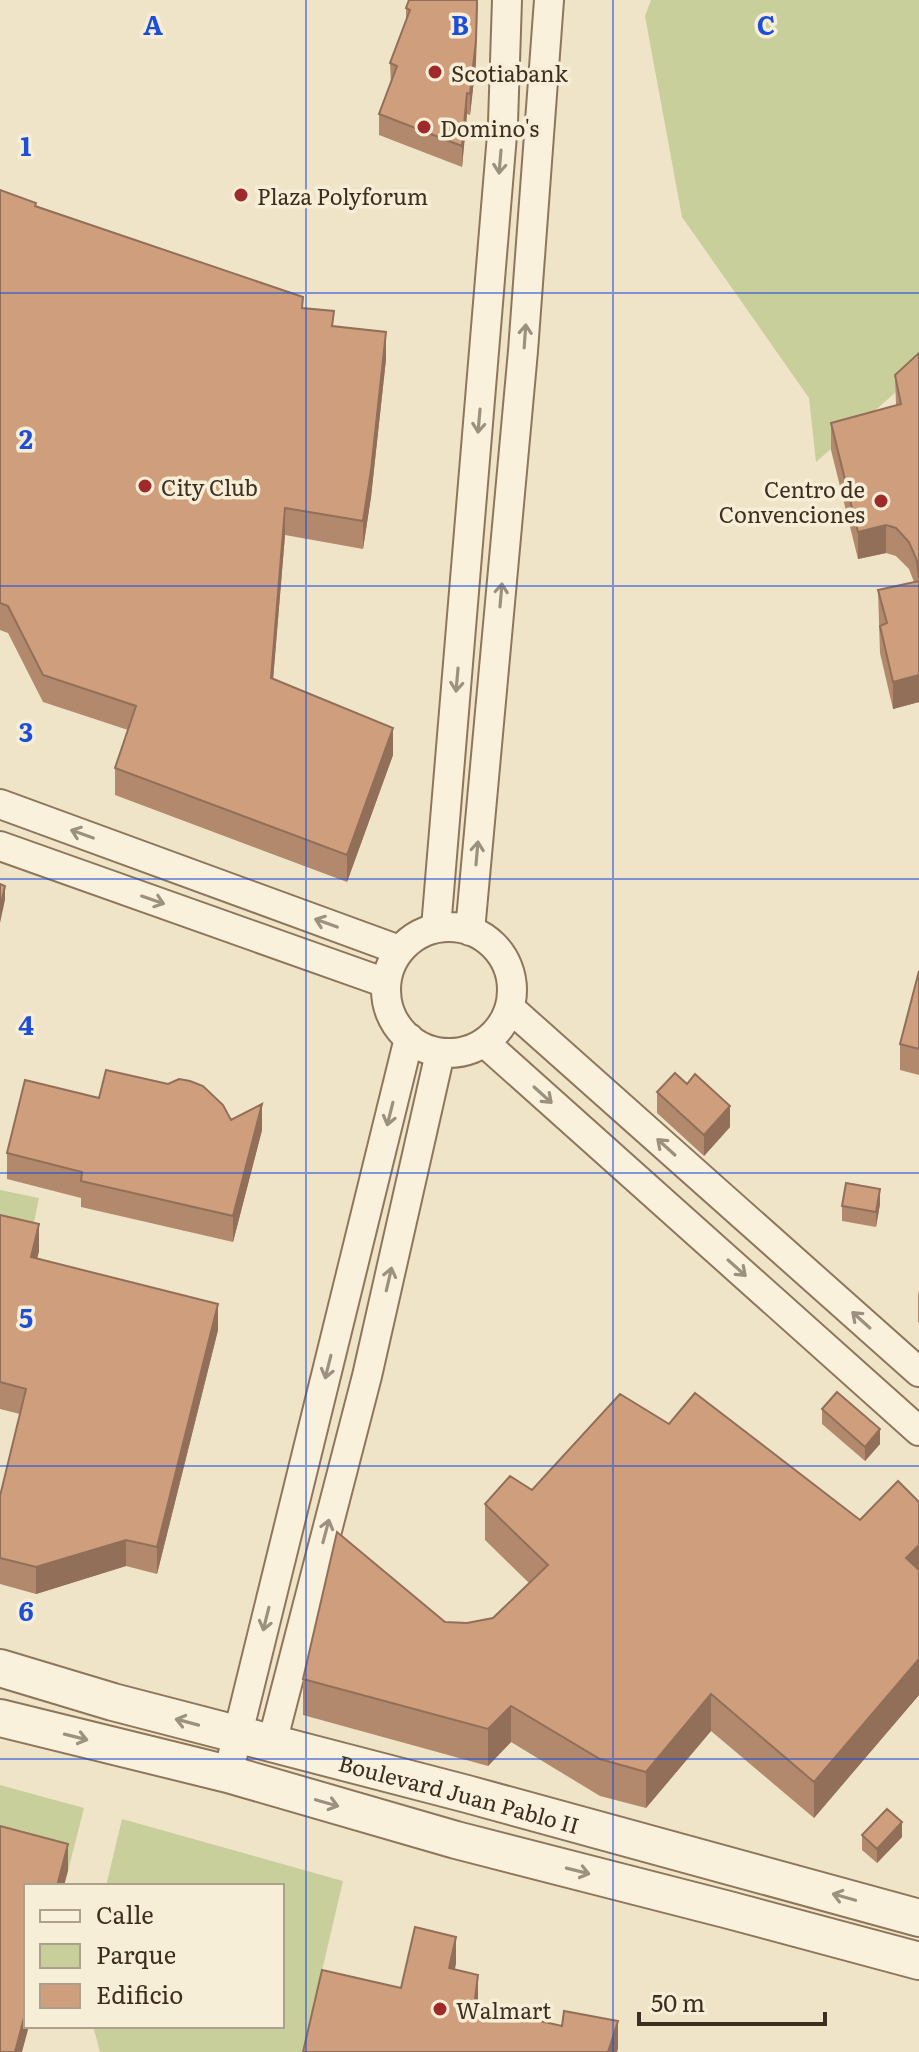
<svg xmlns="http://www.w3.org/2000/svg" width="919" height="2052" font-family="Literata,serif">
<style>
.green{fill:#c9cf9b}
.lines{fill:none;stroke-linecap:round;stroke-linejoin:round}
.minor-casing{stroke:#8d765c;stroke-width:32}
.tertiary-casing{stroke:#8d765c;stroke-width:40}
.minor{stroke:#faf1dc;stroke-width:28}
.tertiary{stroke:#faf1dc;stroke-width:36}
.wall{fill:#b2896c}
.shaded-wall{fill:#916f58}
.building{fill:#cf9f7d;stroke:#916f58;stroke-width:2}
.oneway{stroke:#9c907e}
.grid{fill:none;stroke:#1d4ed8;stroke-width:2;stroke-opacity:0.55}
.poi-dot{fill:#9e2a2b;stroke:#f7eed8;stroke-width:3}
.labels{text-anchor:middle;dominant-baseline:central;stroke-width:7;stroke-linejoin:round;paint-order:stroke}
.poi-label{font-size:22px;fill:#3d2e20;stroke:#f7eed8;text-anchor:start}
.street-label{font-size:22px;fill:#3d2e20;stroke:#f7eed8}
.grid-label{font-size:26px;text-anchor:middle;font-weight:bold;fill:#1d4ed8;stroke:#f7eed8;stroke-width:7;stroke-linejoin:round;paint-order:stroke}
</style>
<rect width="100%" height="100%" fill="#f0e4c8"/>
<path class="green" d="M651 0H919V372L816 462 809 398 682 217 645 16Z
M0 1190 39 1198 33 1228 0 1221Z
M0 1785 84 1808 68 1871 0 1853Z
M122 1819 343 1881 303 2052H100L93 2026H282V1886H106Z"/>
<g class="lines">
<defs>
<path id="minor" d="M0 804 399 950
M0 846 386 983
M386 990a63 63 0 1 1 126 0a63 63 0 1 1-126 0Z
M436 928 503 123 507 0
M470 931 523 351 549 0
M510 1008 919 1372
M485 1043 919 1431
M272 1743 367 1376 440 1053
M228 1774 409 1038"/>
<g id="tertiary">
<path id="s1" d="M0 1668 113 1702 467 1794 919 1918"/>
<path d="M0 1718 228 1774 456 1840 729 1910 919 1961"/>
</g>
</defs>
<use href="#minor" class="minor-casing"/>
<use href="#tertiary" class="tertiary-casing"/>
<use href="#minor" class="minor"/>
<use href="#tertiary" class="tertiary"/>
</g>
<path class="wall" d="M478 0 476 62 470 115 467 114 462 167 379 135V114L391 84 390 63 406 22V8Z
M0 190 36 206 303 308 386 359 371 497 363 549 285 535 273 678 393 755 347 882 115 795V768L128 730 43 702 8 633 0 630Z
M919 353V702L893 709 880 653 878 590 914 582 909 569 896 556 886 553 858 559 831 450V423L896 405 895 375Z
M919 971V1075L900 1070V1044Z
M657 1092 730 1127 704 1156 657 1113Z
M99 1098 231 1120 262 1130 233 1242 81 1207V1198L7 1179V1153Z
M880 1204 876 1227 842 1221V1206Z
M0 1215 39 1251 37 1258 218 1330 157 1574 126 1566 36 1594 0 1584V1496L20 1414 0 1409Z
M919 1290V1323L918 1322V1295Z
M822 1409 880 1444 865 1461 822 1424Z
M669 1424 860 1520 919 1502V1695L814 1818 711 1731 646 1808 600 1796 511 1742 488 1766 303 1715V1679L445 1622 467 1623 493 1618 529 1583 485 1540V1504L532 1490Z
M862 1835 902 1837 877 1863 862 1850Z"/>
<path class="shaded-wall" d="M477 0 476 62 470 115V94Z
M467 93V114L462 167V146Z
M386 332V359L371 497 363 549V521Z
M285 508V535L271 705V678Z
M886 525V553L858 559V532Z
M919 675V702L893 709V682Z
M393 728V755L347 882V855Z
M5 886V900L0 923V908Z
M262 1104V1130L233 1242V1216Z
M730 1106V1127L704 1156V1135Z
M880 1189V1204L876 1227V1212Z
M39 1224V1251L31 1284V1257Z
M218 1304V1330L157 1574V1547Z
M880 1429V1444L865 1461V1447Z
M126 1540V1566L36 1594V1567Z
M919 1545V1582L906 1558Z
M919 1659V1695L814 1818V1782Z
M711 1694V1731L646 1808V1772Z
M511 1706V1742L488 1766V1729Z
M902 1822V1837L877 1863V1849Z
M68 1844V1871L64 1886H57Z
M456 1937V1964L449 1995V1968Z
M478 1975V2002L474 2033V2006Z
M26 2010V2026H29L22 2052H15Z
M618 2021V2049L617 2052H608Z"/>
<path class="building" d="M409 0H477L476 40 470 94 467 93 462 146 379 114 397 66 390 63 410 10 406 8Z
M0 190 36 203 35 206 303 297 302 308 334 311 332 326 386 332 371 470 363 521 285 508 271 678 393 728 347 855 115 768 136 706 43 675 8 606 0 603Z
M919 353V579L917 561 909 542 896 528 886 525 858 532 831 423 901 404 895 375Z
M919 581V675L893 682 880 626 887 623 878 590Z
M0 884 5 886 0 908Z
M919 971V1049L900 1044Z
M106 1070 168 1084 179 1079 190 1081 203 1086 223 1105 231 1120 262 1104 233 1216 81 1181 82 1172 7 1153 25 1080 99 1098Z
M675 1073 687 1084 695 1074 730 1106 704 1135 657 1092Z
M846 1183 880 1189 876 1212 842 1206Z
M0 1215 39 1224 31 1257 218 1304 157 1547 126 1540 36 1567 0 1558V1496L26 1389 0 1382Z
M837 1392 880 1429 865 1447 822 1409Z
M695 1393 860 1520 898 1481 919 1502V1545L906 1558 919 1570V1659L814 1782 711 1694 646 1772 600 1759 511 1706 488 1729 303 1679 337 1532 445 1622 467 1623 493 1618 548 1565 485 1504 510 1476 532 1490 620 1394 669 1424Z
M887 1809 902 1822 877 1849 862 1835Z
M0 1826 68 1844 57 1886H26V2010L15 2052H0Z
M415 1927 456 1937 449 1968 478 1975 474 2006 562 2026 564 2011 618 2021 608 2052H303L322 1970 401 1988Z"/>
<defs><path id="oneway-shaft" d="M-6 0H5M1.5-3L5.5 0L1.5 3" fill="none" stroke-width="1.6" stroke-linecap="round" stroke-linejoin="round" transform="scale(2)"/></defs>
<g class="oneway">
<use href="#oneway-shaft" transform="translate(500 162) rotate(95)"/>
<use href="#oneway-shaft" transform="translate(525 336) rotate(-86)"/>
<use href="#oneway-shaft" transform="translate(479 421) rotate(95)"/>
<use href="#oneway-shaft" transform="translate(501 595) rotate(-85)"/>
<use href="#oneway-shaft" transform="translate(457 680) rotate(95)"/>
<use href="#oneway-shaft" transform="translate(82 834) rotate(-160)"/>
<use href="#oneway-shaft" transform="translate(477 853) rotate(-85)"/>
<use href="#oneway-shaft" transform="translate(153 900) rotate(19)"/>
<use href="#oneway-shaft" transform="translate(326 923) rotate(-160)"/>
<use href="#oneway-shaft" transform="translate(543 1095) rotate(42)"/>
<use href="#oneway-shaft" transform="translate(390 1114) rotate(104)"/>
<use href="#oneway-shaft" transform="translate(666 1147) rotate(-138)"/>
<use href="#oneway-shaft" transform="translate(737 1268) rotate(42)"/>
<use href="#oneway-shaft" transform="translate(389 1279) rotate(-77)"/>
<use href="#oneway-shaft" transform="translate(861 1320) rotate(-138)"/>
<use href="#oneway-shaft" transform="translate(328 1367) rotate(104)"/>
<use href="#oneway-shaft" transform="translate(326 1531) rotate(-75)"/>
<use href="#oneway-shaft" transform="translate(266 1619) rotate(104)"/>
<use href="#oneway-shaft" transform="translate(187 1722) rotate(-165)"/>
<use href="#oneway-shaft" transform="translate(76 1737) rotate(14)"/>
<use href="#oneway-shaft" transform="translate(327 1803) rotate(16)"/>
<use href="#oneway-shaft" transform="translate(578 1871) rotate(14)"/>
<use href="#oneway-shaft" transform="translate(844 1897) rotate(-164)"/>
</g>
<path class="grid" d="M306 0V2052M613 0V2052M0 293H919M0 586H919M0 879H919M0 1173H919M0 1466H919M0 1759H919"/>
<g class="poi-dot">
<circle cx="435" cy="72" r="8"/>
<circle cx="424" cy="127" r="8"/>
<circle cx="241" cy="195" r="8"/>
<circle cx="145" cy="486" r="8"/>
<circle cx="881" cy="501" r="8"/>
<circle cx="440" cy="2009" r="8"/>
</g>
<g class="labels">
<g class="poi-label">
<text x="451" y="72">Scotiabank</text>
<text x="440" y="127">Domino's</text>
<text x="257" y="195">Plaza Polyforum</text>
<text x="161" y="486">City Club</text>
<text x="865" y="488" text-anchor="end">Centro de<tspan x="865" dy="25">Convenciones</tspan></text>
<text x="456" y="2009">Walmart</text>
</g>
<g class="street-label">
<text stroke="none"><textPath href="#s1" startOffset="476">Boulevard Juan Pablo II</textPath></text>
</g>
</g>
<g class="grid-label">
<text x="153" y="35">A</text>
<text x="460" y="35">B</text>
<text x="766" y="35">C</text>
<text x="26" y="156">1</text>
<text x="26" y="449">2</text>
<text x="26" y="742">3</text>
<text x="26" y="1035">4</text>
<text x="26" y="1328">5</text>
<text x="26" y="1621">6</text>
</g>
<rect x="24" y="1884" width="260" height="144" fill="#f7eed8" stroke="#ada18e" stroke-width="2"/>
<rect x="40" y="1910" width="40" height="12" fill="#faf1dc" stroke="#ada18e" stroke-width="2"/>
<text x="96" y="1924" font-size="24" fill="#3d2e20">Calle</text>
<rect x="40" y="1944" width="40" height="24" fill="#c9cf9b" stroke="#ada18e" stroke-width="2"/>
<text x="96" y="1964" font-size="24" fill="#3d2e20">Parque</text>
<rect x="40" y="1984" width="40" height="24" fill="#cf9f7d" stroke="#ada18e" stroke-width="2"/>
<text x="96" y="2004" font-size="24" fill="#3d2e20">Edificio</text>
<path d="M639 2012v12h186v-12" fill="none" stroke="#3d2e20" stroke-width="4"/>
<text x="651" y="2012" font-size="24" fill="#3d2e20" stroke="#f7eed8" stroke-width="6" paint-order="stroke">50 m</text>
</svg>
